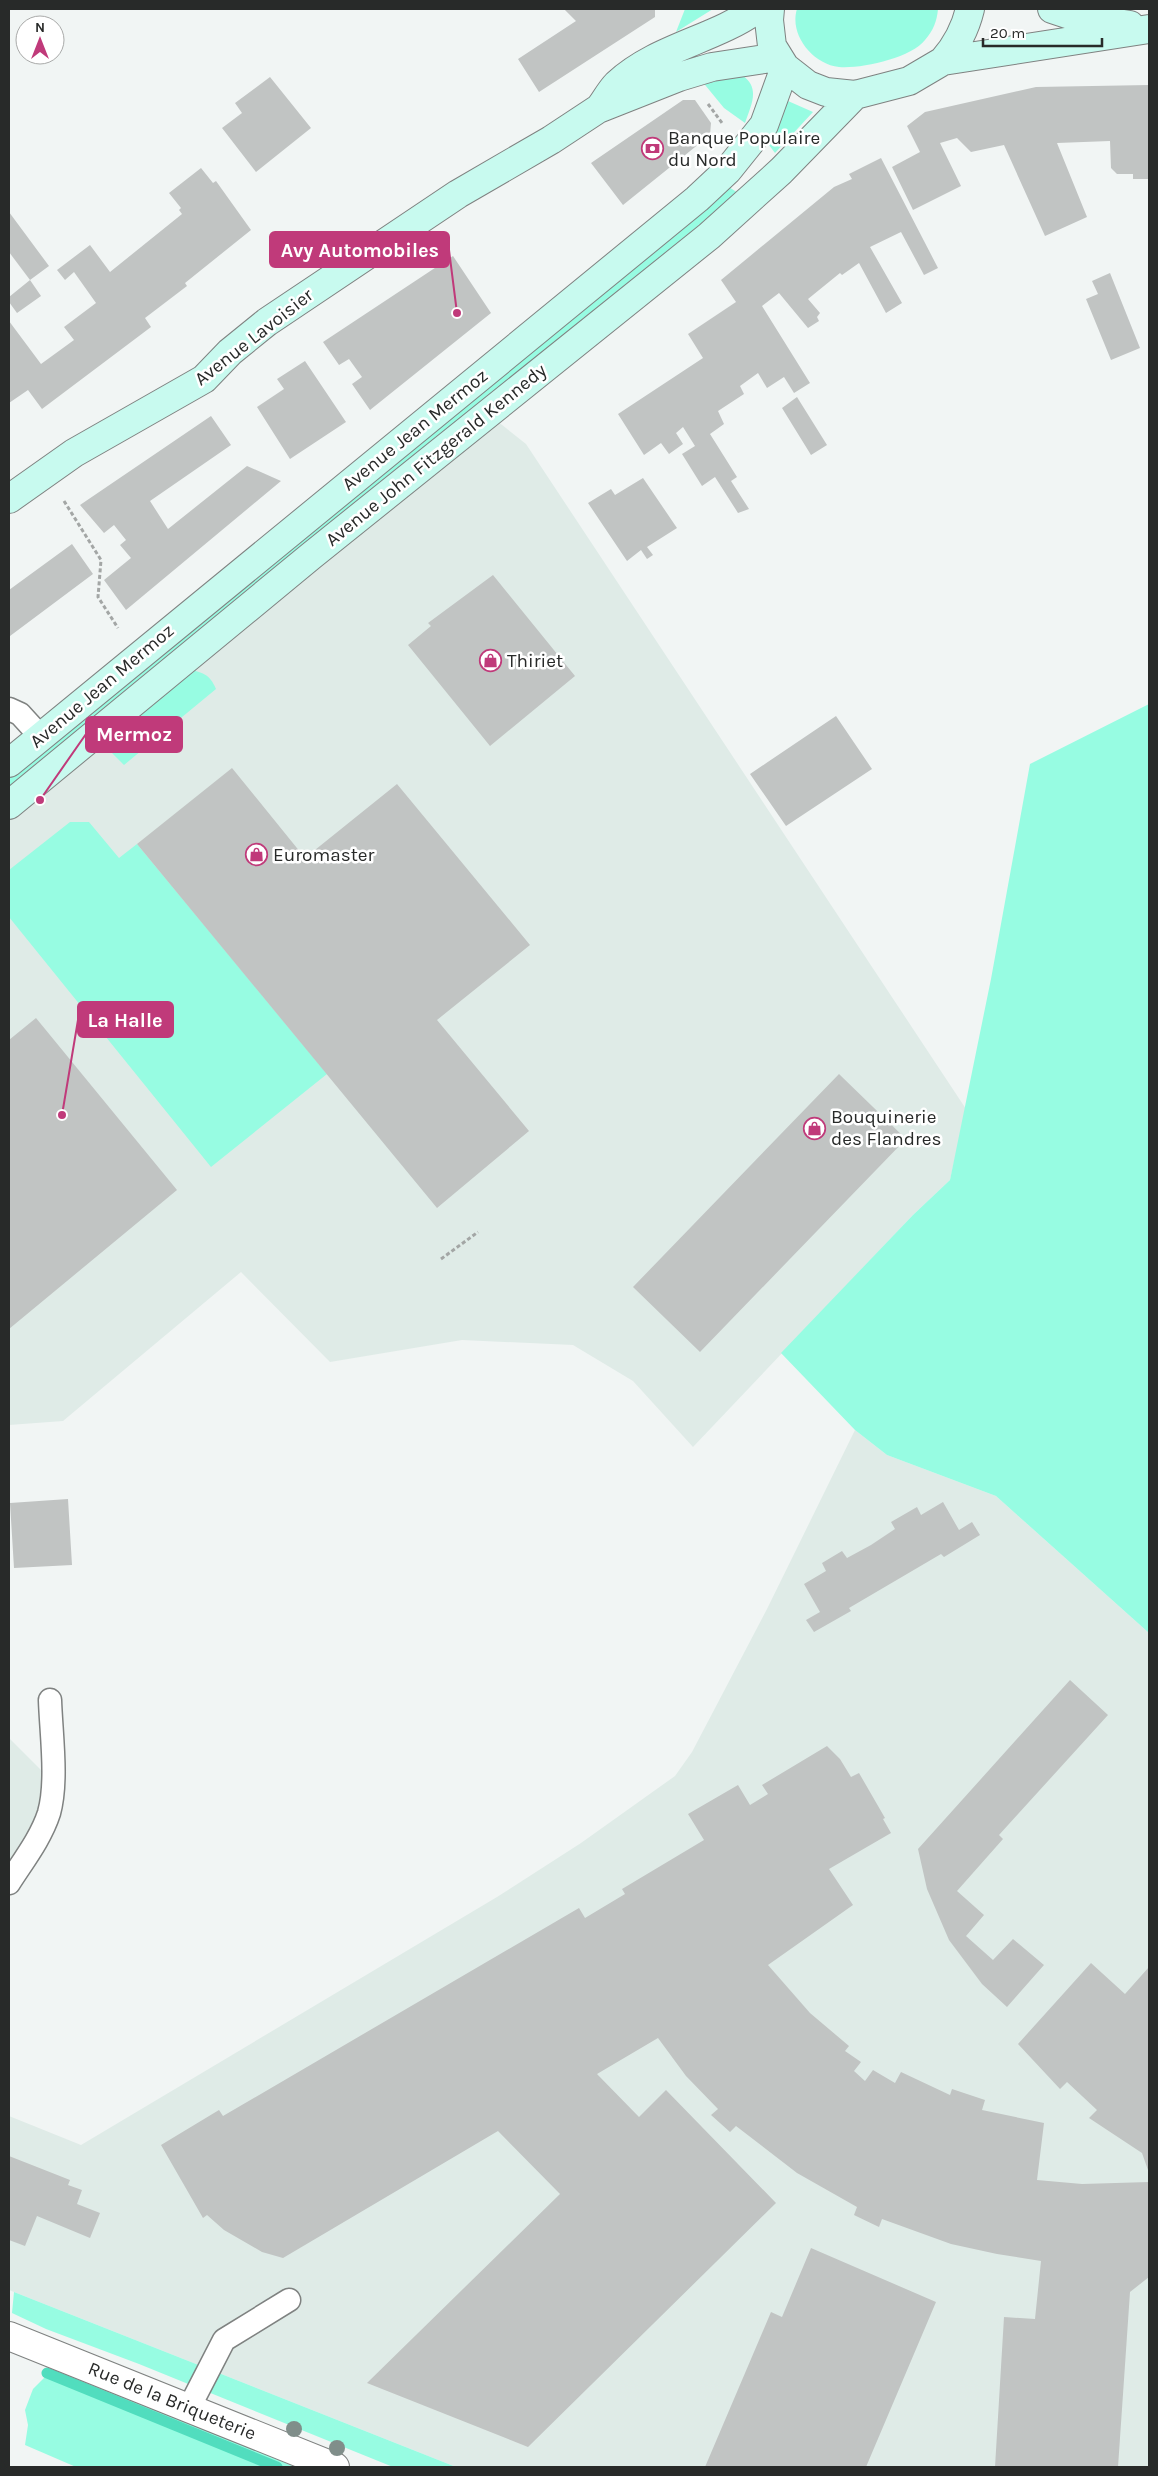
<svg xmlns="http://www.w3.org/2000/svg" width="1158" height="2476" font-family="Karla,sans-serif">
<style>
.built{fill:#dfebe7}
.green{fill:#97fce2}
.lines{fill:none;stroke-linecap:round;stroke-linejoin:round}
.stream{stroke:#51ddbe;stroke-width:11}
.building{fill:#c1c4c3}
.lane-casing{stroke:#7f8281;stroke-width:25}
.street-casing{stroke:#7f8281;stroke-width:30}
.secondary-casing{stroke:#7f8281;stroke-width:30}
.path{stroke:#a3a6a5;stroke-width:3;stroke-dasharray:4 2.5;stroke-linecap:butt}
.lane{stroke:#fff;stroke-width:22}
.street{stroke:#fff;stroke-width:28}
.secondary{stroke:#c8faef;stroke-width:28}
.tree{fill:#808e8a}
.labels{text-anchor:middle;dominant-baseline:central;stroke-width:5;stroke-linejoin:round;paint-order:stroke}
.poi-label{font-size:19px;fill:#282a29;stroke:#fff;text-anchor:start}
.street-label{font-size:19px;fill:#282a29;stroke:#fff}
.leader{fill:none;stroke:#c03a7a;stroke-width:2}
.callout-dot{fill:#c03a7a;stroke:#fff;stroke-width:2}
.callout{fill:#c03a7a;stroke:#c03a7a;stroke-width:2}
.callout-label{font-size:20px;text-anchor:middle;font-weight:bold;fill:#fff}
</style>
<rect width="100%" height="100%" fill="#f1f5f4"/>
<path class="built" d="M477 405 526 444 966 1109 950 1180 913 1215 693 1447 633 1381 573 1345 462 1340 330 1362 241 1272 63 1421 9 1425V786Z
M855 1430 887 1455 996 1496 1149 1633V2467H456L9 2290V2116L81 2145 497 1897 581 1843 675 1776 692 1752 767 1609Z
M9 1738 52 1781 9 1883Z"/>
<path class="green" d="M685 9H713L676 32Z
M797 9H938C937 21 933 31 925 40 911 58 861 69 839 67 812 64 789 34 797 9Z
M742 75C761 88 751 105 745 123L724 108 701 80Z
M788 101 813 112 775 153 769 145Z
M729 187 738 193 9 794V777Z
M186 669C202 672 210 674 216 689L124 765 104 745Z
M1149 704V1633L996 1496 887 1455 855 1430 781 1353 913 1215 950 1180 991 979 1030 764Z
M70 822H89L119 858 137 844 327 1074 211 1167 9 917V870Z
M14 2292 456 2467H393L139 2364 46 2329 12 2313Z
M57 2365 295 2467H76L25 2445 28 2425 25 2410 33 2389Z"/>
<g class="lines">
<path class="stream" d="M47 2373 277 2467"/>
</g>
<path class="building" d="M564 9H655V17L539 92 518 59 576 21Z
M270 77 311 128 256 172 222 128 242 113 235 103Z
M1149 85V179H1133V174H1117L1111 168 1110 141 1057 143 1087 217 1045 236 1004 145 971 152 957 138 940 143 961 186 913 210 892 167 920 152 907 126 925 112 1036 87Z
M683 100H695L711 123 710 135 623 205 591 163Z
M881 158 938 268 924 275 901 232 870 247 902 303 886 313 859 263 842 275 840 273 808 299 820 313 817 317 819 321 808 328 779 293 762 306 810 383 794 393 784 377 767 388 758 373 740 386 744 394 718 411 724 424 710 434 737 477 731 481 749 509 738 513 715 477 702 486 682 454 695 446 683 427 676 433 683 444 669 454 661 443 644 455 618 414 703 358 688 334 736 302 721 280 834 187 852 179 849 174Z
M201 168 213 183 216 181 251 230 185 283 187 286 145 318 151 327 42 409 28 390 9 403V321L41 364 74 340 64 327 96 303 74 272 65 280 57 270 90 245 110 272 182 214 179 210 181 208 169 193Z
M9 212 49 266 30 280 9 252Z
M453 256 491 313 370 410 352 384 362 377 349 359 339 365 323 342Z
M1110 273 1140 348 1111 360 1086 299 1098 294 1092 281Z
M30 280 41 296 17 313 9 302V297Z
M305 361 346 422 290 459 257 407 284 389 277 379Z
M797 397 827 445 811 455 782 408Z
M211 416 231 445 150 501 168 529 247 466 281 481 126 610 104 580 131 558 120 545 126 540 114 525 104 533 80 505Z
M643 478 677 528 647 547 653 555 647 559 641 550 627 561 588 503 611 489 615 495Z
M72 544 93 574 10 636 9 590Z
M493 575 575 676 490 746 408 645 431 626 428 623Z
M836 716 872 769 786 826 750 774Z
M232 768 305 858 397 784 530 945 437 1020 529 1131 437 1208 137 844Z
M36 1018 177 1190 9 1329V1040Z
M839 1074 906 1139 700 1352 633 1287Z
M68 1499 72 1565 14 1568 10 1503Z
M943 1502 959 1530 972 1522 980 1535 944 1557 941 1554 849 1608 851 1611 814 1632 806 1620 820 1612 804 1584 826 1571 822 1563 842 1551 847 1558 871 1545 895 1529 891 1522 917 1507 921 1515Z
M1070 1680 1108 1715 999 1835 1003 1839 957 1891 984 1915 966 1936 993 1960 1013 1939 1044 1965 1007 2007 982 1984 949 1940 927 1889 918 1849Z
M827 1746 840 1759 851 1777 859 1773 885 1818 883 1819 891 1833 829 1869 853 1905 768 1965 810 2013 849 2046 845 2051 861 2062 854 2071 865 2081 873 2070 895 2083 901 2072 950 2095 952 2089 985 2100 982 2110 1044 2123 1037 2180 1082 2184 1149 2182V2277L1130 2292 1118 2467H995L1004 2317 1035 2319 1041 2261 997 2254 951 2244 882 2219 879 2227 856 2216 854 2215 857 2207 797 2173 736 2126 730 2132 711 2115 718 2109 686 2076 658 2038 597 2074 639 2117 666 2090 776 2203 528 2447 367 2383 560 2194 498 2131 283 2258 262 2252 224 2230 207 2215 203 2218 161 2145 219 2110 223 2116 579 1908 585 1918 625 1894 622 1889 704 1840 688 1814 738 1785 750 1805 768 1794 762 1785Z
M1091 1963 1125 1994 1149 1967V2173L1142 2153 1089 2118 1097 2110 1067 2082 1060 2089 1018 2044Z
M9 2156 70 2180 68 2185 82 2190 77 2204 100 2213 90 2238 37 2216 25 2246 9 2240Z
M811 2248 936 2302 866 2467H705L771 2312 782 2317Z"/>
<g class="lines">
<defs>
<path id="lane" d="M9 709 20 714 41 737
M9 1883C23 1861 41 1838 49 1813 58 1781 51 1733 50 1700
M189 2408 224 2340 289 2300"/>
<path id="street" d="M9 2336 335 2467"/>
<path id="secondary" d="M770 9 769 20 772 46 785 67 808 85 826 92 855 95 909 81 943 61 1149 29
M1052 9 1073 16 1130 25
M943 61C957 45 965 30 970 9
M601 106C606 99 611 90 617 84 657 47 714 40 757 9
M9 499 74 453 204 379 230 352 267 322 458 194 551 140 598 109 679 77 712 67 778 57
M9 763 697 199 728 170 764 125 785 67
M9 805 311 556 709 236 781 171 855 95"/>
</defs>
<use href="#lane" class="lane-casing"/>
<use href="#street" class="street-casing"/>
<use href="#secondary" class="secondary-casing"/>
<path class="path" d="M708 104 722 123
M64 501 101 560 98 597 118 628
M441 1259 478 1232"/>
<use href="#lane" class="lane"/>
<use href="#street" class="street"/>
<use href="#secondary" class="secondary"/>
</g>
<g class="tree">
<circle cx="294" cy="2429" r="8"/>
<circle cx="337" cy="2448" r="8"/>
</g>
<defs>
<symbol id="bank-ring" viewBox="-11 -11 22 22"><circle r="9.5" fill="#fff" stroke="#c03a7a" stroke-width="1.5"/><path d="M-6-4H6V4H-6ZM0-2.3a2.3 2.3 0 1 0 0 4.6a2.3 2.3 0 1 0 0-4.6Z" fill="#c03a7a"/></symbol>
<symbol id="shop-ring" viewBox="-11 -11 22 22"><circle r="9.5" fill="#fff" stroke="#c03a7a" stroke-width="1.5"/><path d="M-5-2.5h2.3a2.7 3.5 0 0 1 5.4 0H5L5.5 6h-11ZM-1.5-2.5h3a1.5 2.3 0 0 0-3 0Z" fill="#c03a7a"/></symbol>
</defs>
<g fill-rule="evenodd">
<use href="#bank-ring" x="640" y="136" width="25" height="25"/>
<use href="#shop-ring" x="478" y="648" width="25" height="25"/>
<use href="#shop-ring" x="244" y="842" width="25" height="25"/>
<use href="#shop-ring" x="802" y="1116" width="25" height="25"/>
</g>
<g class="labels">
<g class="poi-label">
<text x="668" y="138">Banque Populaire<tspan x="668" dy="22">du Nord</tspan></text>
<text x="507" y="661">Thiriet</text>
<text x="273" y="855">Euromaster</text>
<text x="831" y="1117">Bouquinerie<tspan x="831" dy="22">des Flandres</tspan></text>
</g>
<g class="street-label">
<text transform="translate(254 337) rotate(-38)">Avenue Lavoisier</text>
<text transform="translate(415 430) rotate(-39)">Avenue Jean Mermoz</text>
<text transform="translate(436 455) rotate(-39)">Avenue John Fitzgerald Kennedy</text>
<text transform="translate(102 686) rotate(-40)">Avenue Jean Mermoz</text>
<text transform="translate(172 2401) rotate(22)">Rue de la Briqueterie</text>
</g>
</g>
<path class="leader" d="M457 313L449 250M40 800L86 734M62 1115L78 1020"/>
<g class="callout-dot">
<circle cx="457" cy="313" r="5"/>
<circle cx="40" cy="800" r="5"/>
<circle cx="62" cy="1115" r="5"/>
</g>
<g class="callout">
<rect x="270" y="232" width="179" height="35" rx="5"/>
<rect x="86" y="717" width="96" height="35" rx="5"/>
<rect x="78" y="1002" width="95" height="35" rx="5"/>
</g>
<g class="callout-label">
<text x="360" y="257">Avy Automobiles</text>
<text x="134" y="741">Mermoz</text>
<text x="125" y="1027">La Halle</text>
</g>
<rect width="1158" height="2476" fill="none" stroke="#282a29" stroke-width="20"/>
<g transform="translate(40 40)"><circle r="24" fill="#ffffff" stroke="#a9aaa9"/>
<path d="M0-4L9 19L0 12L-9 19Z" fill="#c03a7a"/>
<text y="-8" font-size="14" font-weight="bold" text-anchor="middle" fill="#282a29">N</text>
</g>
<path d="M983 38v8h119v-8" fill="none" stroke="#282a29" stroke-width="2.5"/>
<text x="990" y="38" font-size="15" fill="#282a29" stroke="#ffffff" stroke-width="4" paint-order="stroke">20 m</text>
</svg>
